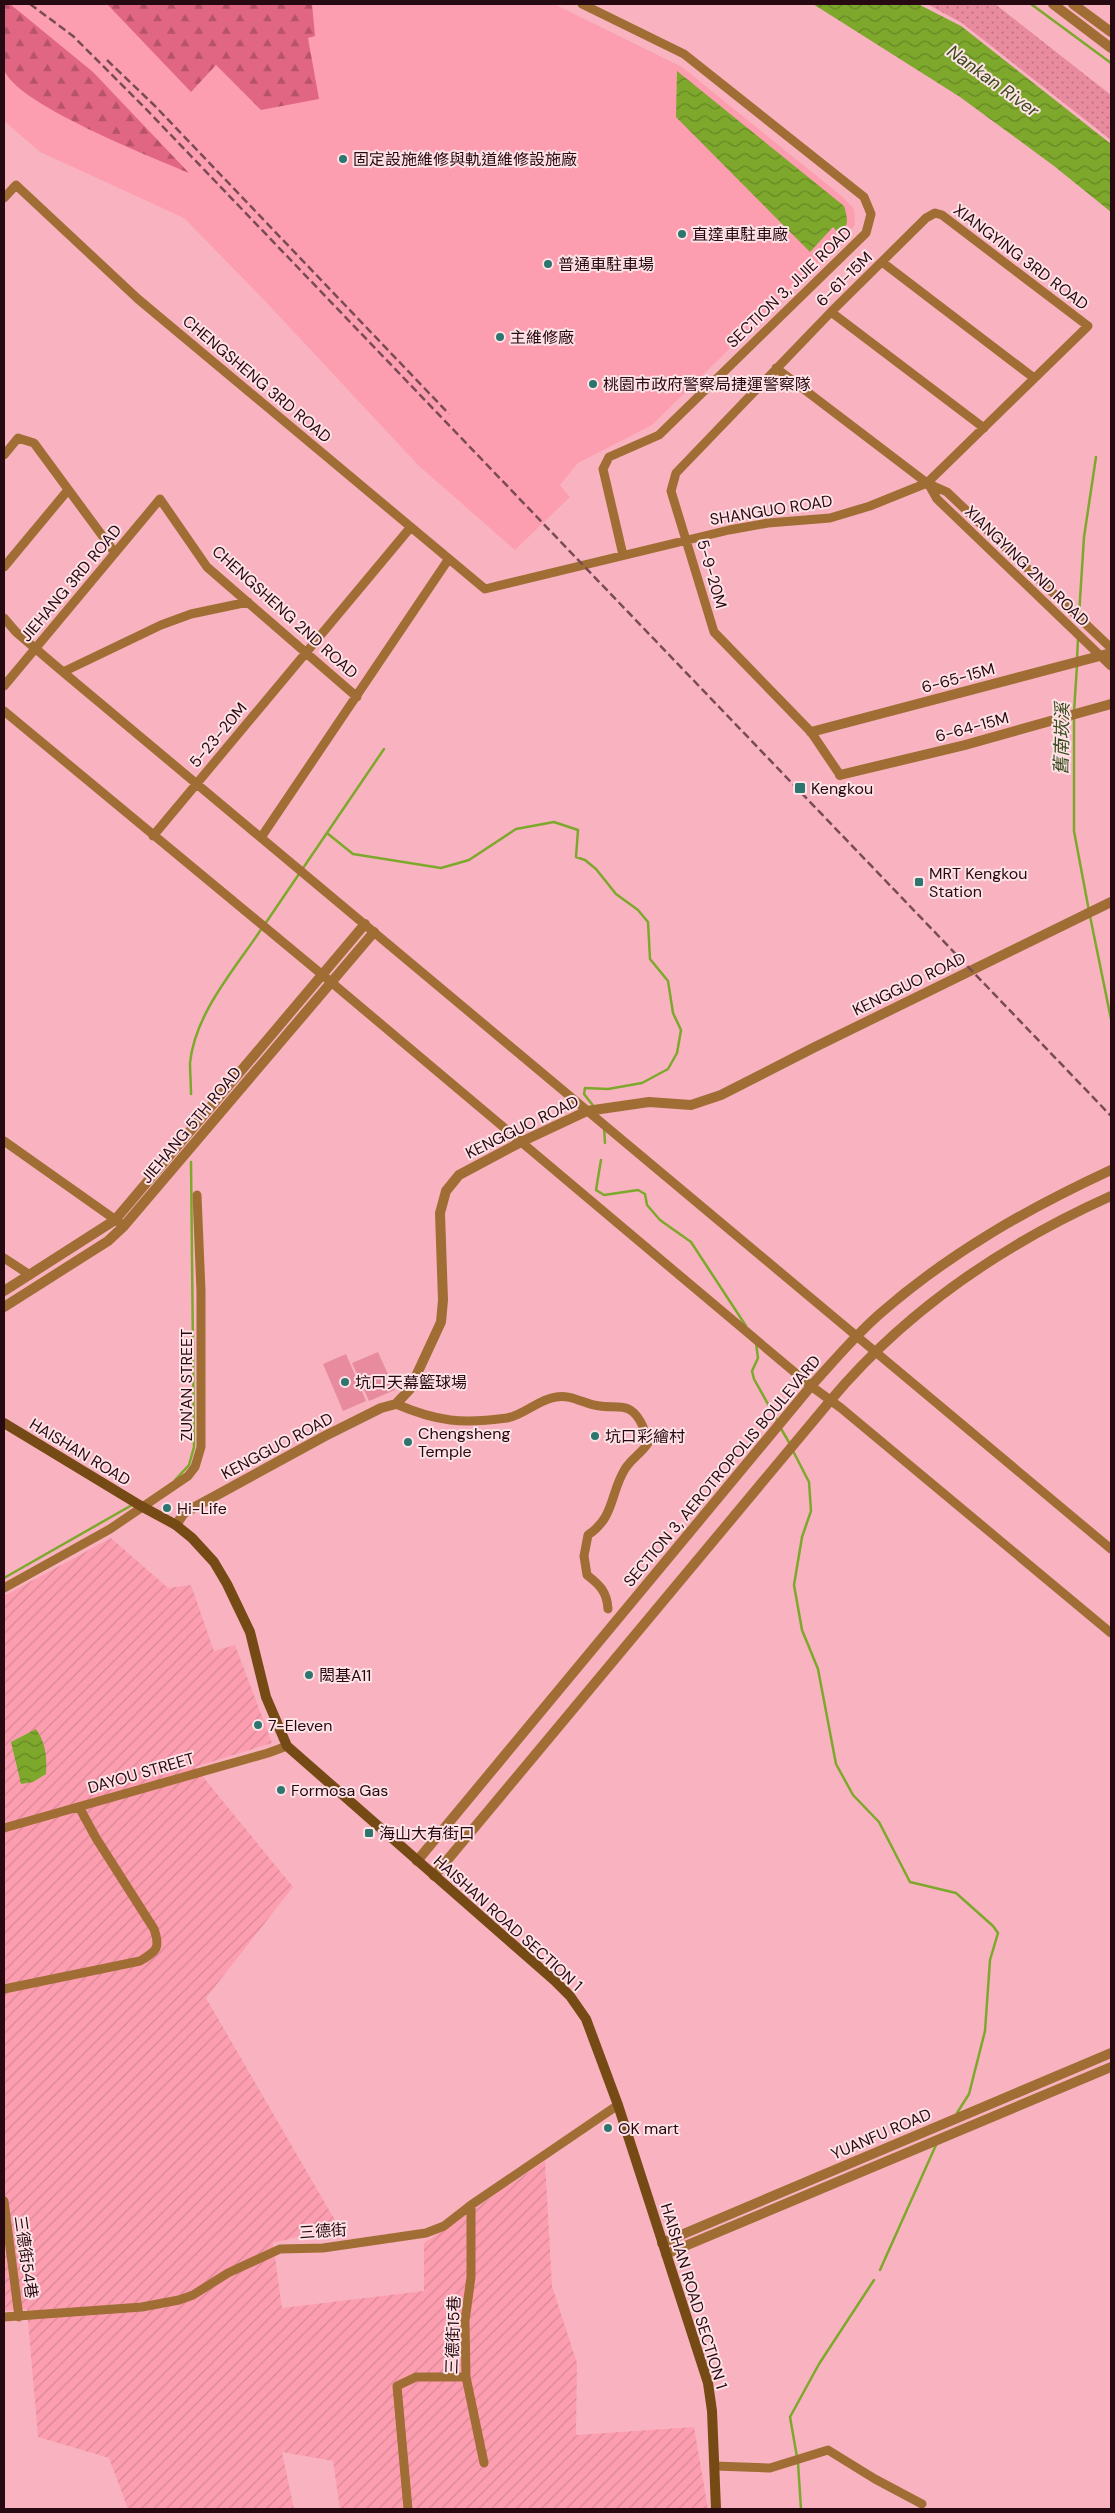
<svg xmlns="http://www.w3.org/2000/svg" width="1115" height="2513" font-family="'DM Sans','Noto Sans TC',sans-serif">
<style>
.built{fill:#fc9eb0}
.industrial{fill:url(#industrial-furrows)}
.grass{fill:url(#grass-dots)}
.forest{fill:url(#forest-firs)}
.pitch{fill:#e98b9e}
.water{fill:url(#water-waves)}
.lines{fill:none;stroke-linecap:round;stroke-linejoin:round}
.stream{stroke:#7da82c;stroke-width:2.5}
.minor{stroke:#a06e35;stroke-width:9}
.tertiary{stroke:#a06e35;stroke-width:10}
.secondary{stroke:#754a14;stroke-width:10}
.rail{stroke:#794b55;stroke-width:2.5;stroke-dasharray:8 4;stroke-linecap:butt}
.poi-dot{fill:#2d756f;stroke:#fee2e6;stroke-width:2}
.labels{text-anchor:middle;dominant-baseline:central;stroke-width:4;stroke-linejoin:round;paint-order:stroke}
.poi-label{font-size:16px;fill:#270911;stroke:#fee2e6;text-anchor:start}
.street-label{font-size:16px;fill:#270911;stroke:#fee2e6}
.water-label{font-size:18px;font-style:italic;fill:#394b1c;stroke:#fee2e6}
</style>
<defs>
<pattern id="industrial-furrows" width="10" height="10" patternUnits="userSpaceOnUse" patternTransform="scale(1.25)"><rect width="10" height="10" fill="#fc9eb0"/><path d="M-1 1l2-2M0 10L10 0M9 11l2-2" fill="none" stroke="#d88796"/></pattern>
<pattern id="grass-dots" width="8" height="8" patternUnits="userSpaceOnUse" patternTransform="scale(1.25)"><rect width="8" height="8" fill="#e98b9e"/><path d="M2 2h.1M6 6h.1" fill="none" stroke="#bd707f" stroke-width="1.8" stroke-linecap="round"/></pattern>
<pattern id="forest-firs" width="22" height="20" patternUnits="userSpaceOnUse" patternTransform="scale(1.25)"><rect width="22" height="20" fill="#e16683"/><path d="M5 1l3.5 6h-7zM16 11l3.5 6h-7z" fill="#b6526a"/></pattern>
<pattern id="water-waves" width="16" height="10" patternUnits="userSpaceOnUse" patternTransform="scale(1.25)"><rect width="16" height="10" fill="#7da82c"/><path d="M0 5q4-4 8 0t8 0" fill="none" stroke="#668724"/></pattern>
</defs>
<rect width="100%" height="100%" fill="#f9b3c0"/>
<path class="built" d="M4 4H554L682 67 844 198 854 209 855 225 652 425 578 463 560 485 570 497 515 550 419 466 265 301 184 218 40 152 4 121Z"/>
<path class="industrial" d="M111 1538 168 1588 191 1585 214 1651 235 1645 272 1743 195 1767 293 1887 206 1998 339 2227 273 2243 282 2308 424 2291V2243L545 2161 552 2286 577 2363 576 2435 694 2427 708 2509H340L333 2461 282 2452 294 2509H128L109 2458 38 2437 27 2309 4 2311V1596Z"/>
<path class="grass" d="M927 4H995L1111 95V140L962 23Z"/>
<path class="forest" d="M4 4H10L93 72 189 173C154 158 13 103 4 69 1 57 4 18 4 4Z
M107 4H312L315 36 308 38 319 99 261 110 216 65 191 92Z"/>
<path class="pitch" d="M378 1352 395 1390 369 1401 352 1363Z
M346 1354 366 1401 343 1411 323 1364Z"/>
<path class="water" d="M813 4H918L961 26 1111 144V212L1054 166 960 97Z
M677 71 844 206C848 219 849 225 840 235L833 227 810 252 676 117Z
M36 1729C46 1744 47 1756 46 1774L33 1782 21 1784 11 1742Z"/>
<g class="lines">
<path class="stream" d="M1031 4 1111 63
M1079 615 1084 537 1096 457
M1077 660 1078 638
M1074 712 1077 665
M1074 718V831L1089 911
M327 833 353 854 441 868 469 860 516 829 554 822 578 830 576 857 585 860 596 869 616 894 638 910 648 922 650 959 668 981 673 1013 681 1030 677 1053 668 1069 642 1083 608 1089 585 1088 584 1094 595 1108
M1090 916 1111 1019
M265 924 384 749
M191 1094C191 1084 190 1073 190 1063 195 1013 235 969 262 928
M604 1128 605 1143
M601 1160 596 1190 604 1195 638 1190 645 1194 647 1205 660 1220 691 1242 746 1326
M756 1343 758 1358 752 1371 754 1379 778 1422
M780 1427 790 1444
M792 1449 809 1482 811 1511 802 1537 794 1585 802 1630 818 1669 836 1764 853 1795 879 1822 910 1882 956 1893 993 1926 998 1933 990 1960 985 2031 969 2094 957 2113
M175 1480 189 1465 194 1447 191 1162
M4 1578 132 1505
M880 2270 936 2145
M797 2457 790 2417 819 2364 874 2280
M798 2463 801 2509"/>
<path class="minor" d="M582 4 684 54 864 197 871 214 866 233 659 435 609 457 603 469 623 555
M4 198 16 185 138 299 485 589 729 530 768 523 830 518 870 506 927 483 1088 326 942 215 935 213 926 218 831 312 676 473 671 491 714 632 811 732 840 775
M882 262 1034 378
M831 312 984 428
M776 368 927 483 947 492 1111 648
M4 455 18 438 34 443 115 553
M928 483 937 499 1111 666
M4 567 68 490
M4 618 16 632 63 672 1111 1549
M63 672 161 625 191 614 248 602
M4 686 160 499 207 567 357 697
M4 711 331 982 811 1386 841 1408 1111 1633
M153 836 410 528
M262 836 448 560
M4 1141 120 1223
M4 1258 30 1275
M396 1404C438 1422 462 1424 507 1418 524 1415 539 1399 556 1397 572 1394 585 1405 600 1406 611 1408 624 1404 633 1412 642 1420 645 1432 648 1443 642 1453 631 1459 625 1469 610 1493 615 1517 588 1535L584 1556 587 1575C600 1585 607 1592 608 1609
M4 1588 110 1529 188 1476 195 1467 201 1447V1291L197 1195
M4 1828 268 1753 287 1746
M4 1989 140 1961C156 1951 161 1949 154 1929L96 1838 79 1807
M4 2201 19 2317
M471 2205V2277L465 2321 466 2377 484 2463
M4 2317 142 2307 179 2300 193 2295 228 2273 280 2249 323 2248 426 2233 444 2226 471 2205 618 2105
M715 2466 770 2468 828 2450 875 2479 922 2504
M408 2509 397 2386 416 2377H466"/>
<path class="tertiary" d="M1053 4 1111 48
M1073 4 1111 32
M811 732 1111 653
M840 775 965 745 1111 704
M4 1291 115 1220 365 924
M4 1307 108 1241 124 1226 374 932
M176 1525 184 1513 325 1436 381 1408 396 1404 410 1389 441 1322 443 1300 440 1213 446 1191 459 1175 521 1142 587 1111 649 1102 691 1105 721 1095 815 1047 1111 902
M417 1861 811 1386C834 1361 856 1334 882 1312 951 1252 1029 1208 1111 1170
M434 1876 830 1401C906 1310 1004 1244 1111 1196
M662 2243 1111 2053
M666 2254 1111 2067"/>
<path class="secondary" d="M4 1423 141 1506 176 1525 192 1538 214 1562 227 1584 250 1632 266 1697 287 1746 555 1981 570 1996 586 2019 618 2105 708 2383 712 2411 716 2509"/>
<path class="rail" d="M30 4 73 36 145 108 1111 1116
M107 60 155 106 449 414"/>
</g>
<g class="poi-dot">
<circle cx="343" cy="159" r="5"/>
<circle cx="682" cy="234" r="5"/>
<circle cx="548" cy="264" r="5"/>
<circle cx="500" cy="337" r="5"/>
<circle cx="593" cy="384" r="5"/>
<rect x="794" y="782" width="12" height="12" rx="2.5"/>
<rect x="914" y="877" width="10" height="10" rx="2.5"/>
<circle cx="345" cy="1382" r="5"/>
<circle cx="595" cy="1436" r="5"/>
<circle cx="408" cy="1442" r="5"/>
<circle cx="167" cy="1508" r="5"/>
<circle cx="309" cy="1675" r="5"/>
<circle cx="258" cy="1725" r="5"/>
<circle cx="281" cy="1790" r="5"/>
<rect x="364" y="1828" width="10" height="10" rx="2.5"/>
<circle cx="608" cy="2128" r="5"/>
</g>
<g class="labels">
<g class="poi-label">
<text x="353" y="159">固定設施維修與軌道維修設施廠</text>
<text x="692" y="234">直達車駐車廠</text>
<text x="558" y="264">普通車駐車場</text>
<text x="510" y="337">主維修廠</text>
<text x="603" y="384">桃園市政府警察局捷運警察隊</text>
<text x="811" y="788">Kengkou</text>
<text x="929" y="873">MRT Kengkou<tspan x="929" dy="18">Station</tspan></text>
<text x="355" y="1382">坑口天幕籃球場</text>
<text x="418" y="1433">Chengsheng<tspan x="418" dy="18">Temple</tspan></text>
<text x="605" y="1436">坑口彩繪村</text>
<text x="177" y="1508">Hi-Life</text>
<text x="319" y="1675">閎基A11</text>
<text x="268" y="1725">7-Eleven</text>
<text x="291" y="1790">Formosa Gas</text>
<text x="379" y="1833">海山大有街口</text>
<text x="618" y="2128">OK mart</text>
</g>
<g class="street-label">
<text transform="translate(1021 257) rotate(37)">XIANGYING 3RD ROAD</text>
<text transform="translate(844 279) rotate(-44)">6-61-15M</text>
<text transform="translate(789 287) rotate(-44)">SECTION 3, JIJIE ROAD</text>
<text transform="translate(257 379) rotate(40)">CHENGSHENG 3RD ROAD</text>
<text transform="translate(771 510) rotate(-9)">SHANGUO ROAD</text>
<text transform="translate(1027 566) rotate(44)">XIANGYING 2ND ROAD</text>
<text transform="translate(712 574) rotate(74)">5-9-20M</text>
<text transform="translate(71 583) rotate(-50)">JIEHANG 3RD ROAD</text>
<text transform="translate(285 612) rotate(42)">CHENGSHENG 2ND ROAD</text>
<text transform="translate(958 678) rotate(-15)">6-65-15M</text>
<text transform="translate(972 727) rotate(-15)">6-64-15M</text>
<text transform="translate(218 735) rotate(-50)">5-23-20M</text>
<text transform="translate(909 984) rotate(-26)">KENGGUO ROAD</text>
<text transform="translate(191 1125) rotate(-50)">JIEHANG 5TH ROAD</text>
<text transform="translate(522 1127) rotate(-26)">KENGGUO ROAD</text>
<text transform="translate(186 1385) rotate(-90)">ZUN'AN STREET</text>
<text transform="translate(277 1446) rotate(-28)">KENGGUO ROAD</text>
<text transform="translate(80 1452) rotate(31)">HAISHAN ROAD</text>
<text transform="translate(722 1471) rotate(-50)">SECTION 3, AEROTROPOLIS BOULEVARD</text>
<text transform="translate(141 1773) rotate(-16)">DAYOU STREET</text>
<text transform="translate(508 1923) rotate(42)">HAISHAN ROAD SECTION 1</text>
<text transform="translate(881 2134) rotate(-23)">YUANFU ROAD</text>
<text transform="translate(323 2231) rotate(-4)">三德街</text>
<text transform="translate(26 2257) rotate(82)">三德街54巷</text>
<text transform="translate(694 2296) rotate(73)">HAISHAN ROAD SECTION 1</text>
<text transform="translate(453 2335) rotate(-88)">三德街15巷</text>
</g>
<g class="water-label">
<text transform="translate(993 81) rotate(36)">Nankan River</text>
<text transform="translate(1062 739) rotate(-89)">舊南崁溪</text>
</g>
</g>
<rect width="1115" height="2513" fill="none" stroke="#270911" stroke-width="10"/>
</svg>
